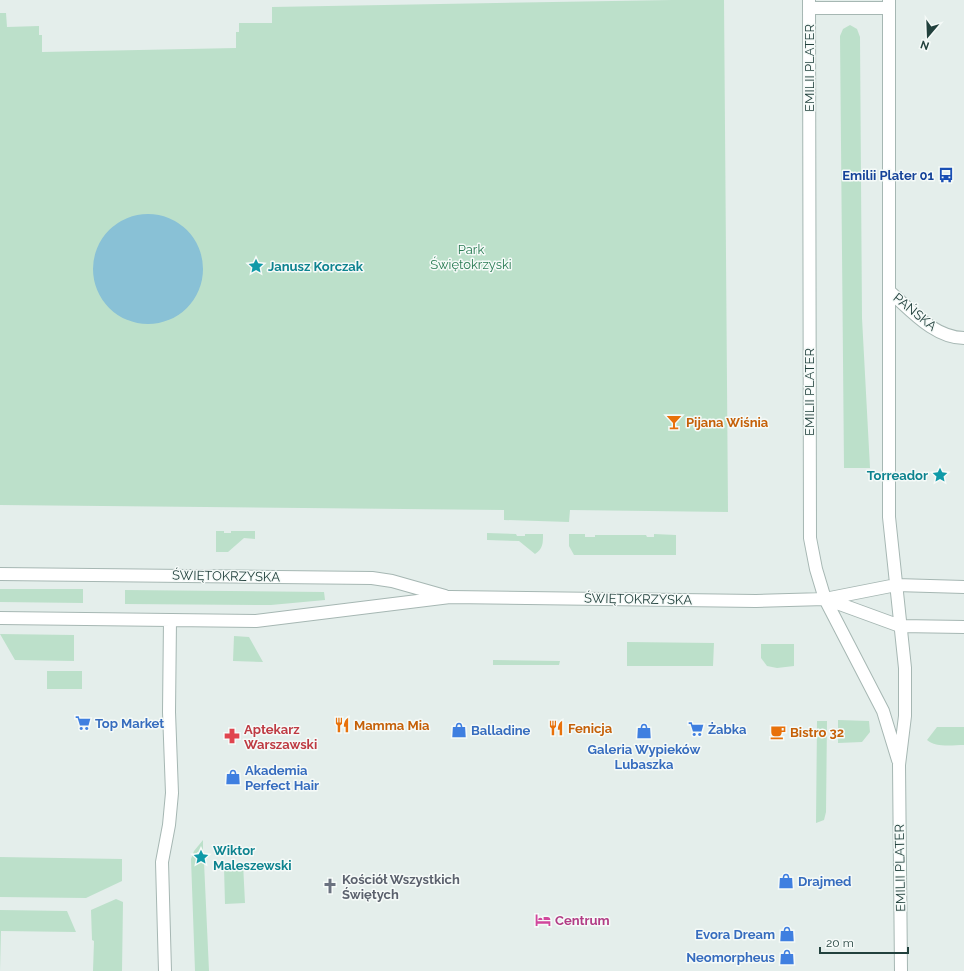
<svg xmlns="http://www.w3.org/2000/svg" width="964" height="971" font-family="Raleway,sans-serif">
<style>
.green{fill:#bce0ca}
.water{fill:#89c1d6}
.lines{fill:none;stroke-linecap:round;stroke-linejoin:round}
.minor-casing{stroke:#a6b7b3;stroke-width:14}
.minor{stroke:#fff;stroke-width:12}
.labels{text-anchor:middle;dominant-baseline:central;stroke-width:3;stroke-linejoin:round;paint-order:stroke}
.street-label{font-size:13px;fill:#22413d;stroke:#f5faf8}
.transit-label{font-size:13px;font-weight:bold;fill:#164399;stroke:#f5faf8;text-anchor:end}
.park-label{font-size:13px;fill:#297b53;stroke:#f5faf8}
.culture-label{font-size:13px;font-weight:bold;fill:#0d838f;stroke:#f5faf8;text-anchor:start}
.food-label{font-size:13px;font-weight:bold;fill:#c56008;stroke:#f5faf8;text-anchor:start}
.shop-label{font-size:13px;font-weight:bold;fill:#366cbe;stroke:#f5faf8;text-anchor:start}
.health-label{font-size:13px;font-weight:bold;fill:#be3a42;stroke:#f5faf8;text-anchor:start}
.worship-label{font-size:13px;font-weight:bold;fill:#5b616d;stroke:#f5faf8;text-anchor:start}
.hotel-label{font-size:13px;font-weight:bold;fill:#b23c85;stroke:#f5faf8;text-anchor:start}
</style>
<rect width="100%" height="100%" fill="#e4eeeb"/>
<path class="green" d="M672 0H724L728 512 570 510 569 522 504 520V510L0 505V13H6L7 27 39 26V35H42V52L236 48V32H239V23H272V7Z
M850 25 857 29 860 37 862 318 870 468H844L840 36 843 29Z
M216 531H224V533H231V531H255V539L244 538 228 552H216Z
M487 533 516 534 517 536H525V534H543C543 543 543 549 535 554L519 541 487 540Z
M569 534H585V537H595V535H646L647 537H654V534L676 535V555H574L569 546Z
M0 589H83V603L0 602Z
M125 590 324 592 325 600 271 605 125 604Z
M0 634 74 635V661L15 660Z
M234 636 249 637 263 662 233 661Z
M627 642 714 643 713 666H627Z
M761 644H794V666L777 668 767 666 761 658Z
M493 660 560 661 559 665H493Z
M47 671H82V689H47Z
M838 720 869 721 870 732 862 742 838 743Z
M817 721H827L826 812 824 820 816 823Z
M937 727H964V745C953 745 936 748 927 740Z
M203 840V852H197L198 862H204L209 971H195L191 859 194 851Z
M0 857 122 859V881L86 898 0 897Z
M243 863 245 903 225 904 224 867Z
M116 899 123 902 122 971H93L94 941 92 940 91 910Z
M0 910 67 911 76 932 1 931 0 971Z"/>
<path class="water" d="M93 269a55 55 0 1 1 110 0a55 55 0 1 1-110 0Z"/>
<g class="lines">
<defs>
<path id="minor" d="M809 0 810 538 816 569 825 599 883 711 898 760
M889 0V517L905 668V716L899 765 901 971
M809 8H889
M889 291C910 309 934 338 964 338
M0 574 372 578 392 581 445 596
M826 599 900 626 964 627
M0 618 256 621 450 597 756 601 825 599 896 585 964 587
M165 971 162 862 169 825 172 793 169 712 170 620"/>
</defs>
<use href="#minor" class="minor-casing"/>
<use href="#minor" class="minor"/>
</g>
<defs>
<symbol id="bus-bare" viewBox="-9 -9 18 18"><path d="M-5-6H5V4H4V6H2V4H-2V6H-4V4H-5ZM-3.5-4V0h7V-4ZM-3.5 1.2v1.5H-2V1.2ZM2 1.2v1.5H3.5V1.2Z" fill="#1a4fb4" stroke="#f5faf8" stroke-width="2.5" paint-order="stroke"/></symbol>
<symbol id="sight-bare" viewBox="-9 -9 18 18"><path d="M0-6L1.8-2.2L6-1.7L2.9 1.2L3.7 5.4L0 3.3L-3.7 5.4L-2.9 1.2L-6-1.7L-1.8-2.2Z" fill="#0f9aa8" stroke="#f5faf8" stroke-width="2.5" paint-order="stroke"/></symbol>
<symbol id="bar-bare" viewBox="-9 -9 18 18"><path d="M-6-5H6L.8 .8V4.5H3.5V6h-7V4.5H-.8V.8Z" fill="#e8710a" stroke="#f5faf8" stroke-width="2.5" paint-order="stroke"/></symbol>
<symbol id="supermarket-bare" viewBox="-9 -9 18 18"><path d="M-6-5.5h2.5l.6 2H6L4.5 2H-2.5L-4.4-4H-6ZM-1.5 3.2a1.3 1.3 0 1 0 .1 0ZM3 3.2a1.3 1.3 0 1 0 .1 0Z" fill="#3f7fe0" stroke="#f5faf8" stroke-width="2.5" paint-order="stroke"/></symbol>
<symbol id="restaurant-bare" viewBox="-9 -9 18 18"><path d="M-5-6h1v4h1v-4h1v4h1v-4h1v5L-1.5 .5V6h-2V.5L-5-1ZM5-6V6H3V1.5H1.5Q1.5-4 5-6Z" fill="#e8710a" stroke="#f5faf8" stroke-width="2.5" paint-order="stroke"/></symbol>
<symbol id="shop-bare" viewBox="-9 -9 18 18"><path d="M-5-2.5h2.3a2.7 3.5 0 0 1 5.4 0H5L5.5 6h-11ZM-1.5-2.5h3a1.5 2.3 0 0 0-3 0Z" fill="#3f7fe0" stroke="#f5faf8" stroke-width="2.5" paint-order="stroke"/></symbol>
<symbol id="cafe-bare" viewBox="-9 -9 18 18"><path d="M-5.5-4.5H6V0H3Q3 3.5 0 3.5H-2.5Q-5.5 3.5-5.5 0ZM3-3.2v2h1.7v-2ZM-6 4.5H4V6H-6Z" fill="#e8710a" stroke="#f5faf8" stroke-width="2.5" paint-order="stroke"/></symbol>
<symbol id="pharmacy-bare" viewBox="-9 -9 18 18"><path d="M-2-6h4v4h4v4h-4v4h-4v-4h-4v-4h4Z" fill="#e0444e" stroke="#f5faf8" stroke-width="2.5" paint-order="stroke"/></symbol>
<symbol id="church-bare" viewBox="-9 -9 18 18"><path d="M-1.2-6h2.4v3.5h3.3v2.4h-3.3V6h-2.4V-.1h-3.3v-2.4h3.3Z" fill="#6b7280" stroke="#f5faf8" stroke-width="2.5" paint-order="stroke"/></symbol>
<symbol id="hotel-bare" viewBox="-9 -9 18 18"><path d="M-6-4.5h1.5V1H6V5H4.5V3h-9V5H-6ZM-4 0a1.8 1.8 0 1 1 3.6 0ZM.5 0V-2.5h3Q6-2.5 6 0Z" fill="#d1479c" stroke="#f5faf8" stroke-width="2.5" paint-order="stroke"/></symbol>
</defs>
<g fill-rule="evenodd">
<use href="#bus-bare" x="935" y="164" width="22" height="22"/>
<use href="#sight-bare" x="245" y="255" width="22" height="22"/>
<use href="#bar-bare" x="663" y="411" width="22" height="22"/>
<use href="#sight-bare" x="929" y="464" width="22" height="22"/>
<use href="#supermarket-bare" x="72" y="712" width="22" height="22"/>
<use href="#restaurant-bare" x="331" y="714" width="22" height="22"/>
<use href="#restaurant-bare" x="545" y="717" width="22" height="22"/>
<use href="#supermarket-bare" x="685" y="718" width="22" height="22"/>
<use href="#shop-bare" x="448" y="719" width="22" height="22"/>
<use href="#shop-bare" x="633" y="720" width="22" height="22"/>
<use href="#cafe-bare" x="767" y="721" width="22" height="22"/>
<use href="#pharmacy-bare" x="221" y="725" width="22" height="22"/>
<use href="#shop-bare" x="222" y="766" width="22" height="22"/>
<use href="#sight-bare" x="190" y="846" width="22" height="22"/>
<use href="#shop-bare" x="775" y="870" width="22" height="22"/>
<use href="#church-bare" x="319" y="875" width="22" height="22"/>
<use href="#hotel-bare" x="532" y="909" width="22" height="22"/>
<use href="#shop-bare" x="776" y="923" width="22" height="22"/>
<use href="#shop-bare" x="776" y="946" width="22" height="22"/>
</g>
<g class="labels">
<g class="street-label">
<text transform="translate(809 68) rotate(-90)">EMILII PLATER</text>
<text transform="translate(915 312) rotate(39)">PAŃSKA</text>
<text transform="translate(809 392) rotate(-90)">EMILII PLATER</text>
<text transform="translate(226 576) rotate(1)">ŚWIĘTOKRZYSKA</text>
<text transform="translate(638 599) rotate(1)">ŚWIĘTOKRZYSKA</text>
<text transform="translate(900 868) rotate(-91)">EMILII PLATER</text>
</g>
<g class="transit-label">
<text x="934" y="175">Emilii Plater 01</text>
</g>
<g class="park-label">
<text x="471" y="249">Park<tspan x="471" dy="15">Świętokrzyski</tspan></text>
</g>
<g class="culture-label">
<text x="268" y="266">Janusz Korczak</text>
<text x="928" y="475" text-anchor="end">Torreador</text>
<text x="213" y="850">Wiktor<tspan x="213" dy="15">Maleszewski</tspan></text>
</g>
<g class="food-label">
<text x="686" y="422">Pijana Wiśnia</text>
<text x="354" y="725">Mamma Mia</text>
<text x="568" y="728">Fenicja</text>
<text x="790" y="732">Bistro 32</text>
</g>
<g class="shop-label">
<text x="95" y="723">Top Market</text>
<text x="708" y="729">Żabka</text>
<text x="471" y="730">Balladine</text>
<text x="644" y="749" text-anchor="middle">Galeria Wypieków<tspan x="644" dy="15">Lubaszka</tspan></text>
<text x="245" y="770">Akademia<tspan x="245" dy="15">Perfect Hair</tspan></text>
<text x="798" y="881">Drajmed</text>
<text x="775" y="934" text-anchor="end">Evora Dream</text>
<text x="775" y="957" text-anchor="end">Neomorpheus</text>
</g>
<g class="health-label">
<text x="244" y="729">Aptekarz<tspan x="244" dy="15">Warszawski</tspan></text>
</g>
<g class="worship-label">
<text x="342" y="879">Kościół Wszystkich<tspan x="342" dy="15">Świętych</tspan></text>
</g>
<g class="hotel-label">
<text x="555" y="920">Centrum</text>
</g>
</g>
<g transform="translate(928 36) rotate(199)" stroke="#f5faf8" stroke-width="3" paint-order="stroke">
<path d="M0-3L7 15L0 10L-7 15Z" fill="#22413d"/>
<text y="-6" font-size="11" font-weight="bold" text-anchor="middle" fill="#22413d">N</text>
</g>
<path d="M820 947v6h88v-6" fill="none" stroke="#22413d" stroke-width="2"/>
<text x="826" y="947" font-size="12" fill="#22413d" stroke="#f5faf8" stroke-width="3" paint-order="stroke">20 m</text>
</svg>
